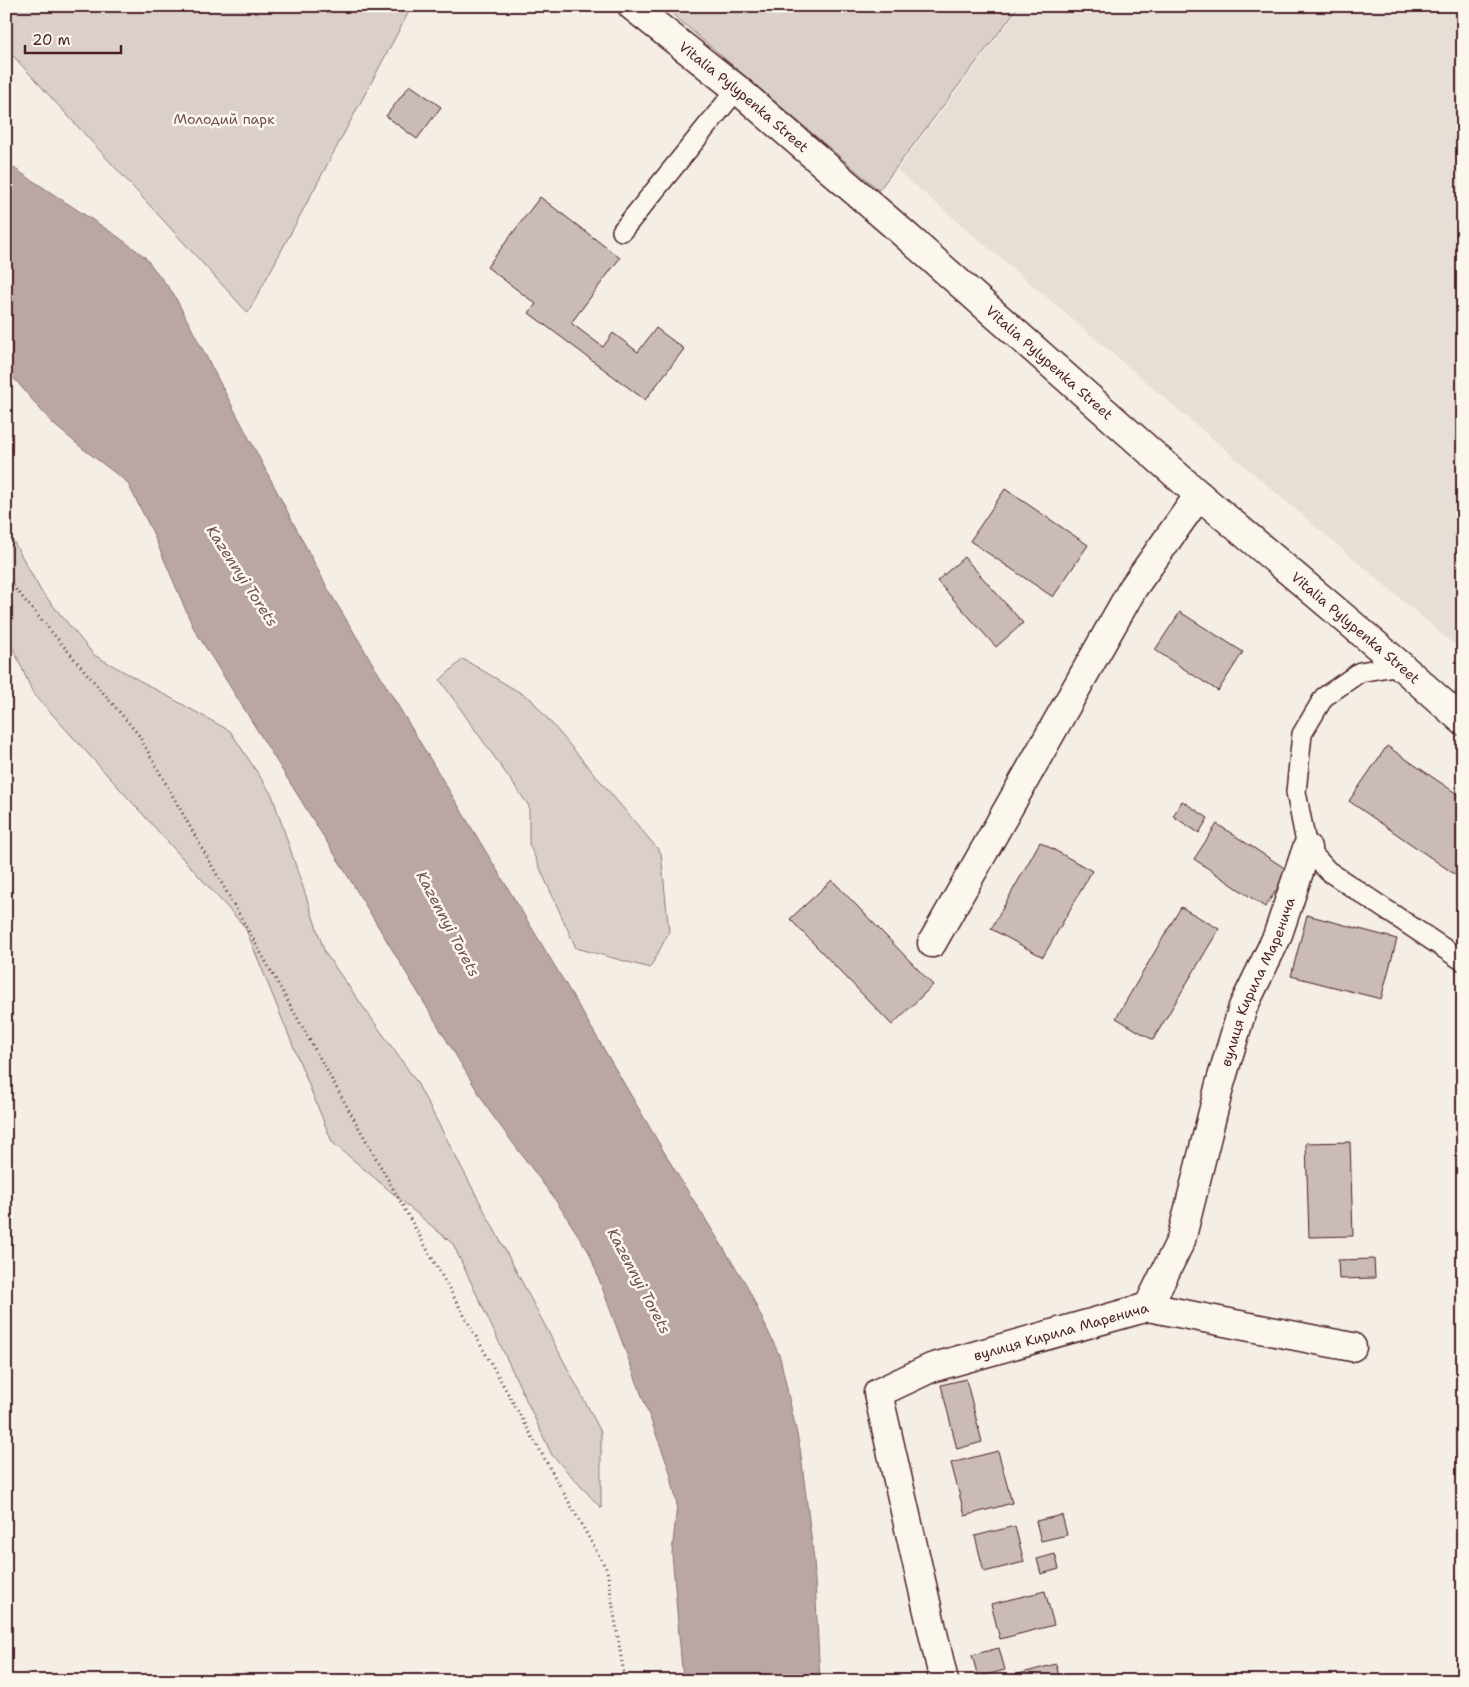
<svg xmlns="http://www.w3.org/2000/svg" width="1469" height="1687" font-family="'Shantell Sans',sans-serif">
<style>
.built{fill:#e7dfd6}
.green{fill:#dbd0c9;stroke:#92787a}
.water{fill:#baa7a5;stroke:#8d7174}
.building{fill:#cabbb6;stroke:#4a1f2b}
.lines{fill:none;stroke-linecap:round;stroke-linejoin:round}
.lane-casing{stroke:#4a1f2b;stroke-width:22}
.street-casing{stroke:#4a1f2b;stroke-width:31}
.path{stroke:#4a1f2b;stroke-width:3;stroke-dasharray:1 4;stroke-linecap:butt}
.lane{stroke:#fbf7ec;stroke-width:19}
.street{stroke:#fbf7ec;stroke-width:28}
.labels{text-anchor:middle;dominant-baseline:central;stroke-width:5;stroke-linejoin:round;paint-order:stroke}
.street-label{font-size:14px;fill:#4a1f2b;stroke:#fbf7ec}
.park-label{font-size:14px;fill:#6e4b52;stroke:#fbf7ec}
.water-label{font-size:15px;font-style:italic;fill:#714f56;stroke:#fbf7ec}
</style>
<rect width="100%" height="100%" fill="#f4eee4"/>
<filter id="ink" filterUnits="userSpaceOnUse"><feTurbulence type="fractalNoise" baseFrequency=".02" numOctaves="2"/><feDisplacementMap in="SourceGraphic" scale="10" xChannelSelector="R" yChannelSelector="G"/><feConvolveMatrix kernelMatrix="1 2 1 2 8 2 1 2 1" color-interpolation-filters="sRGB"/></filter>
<g filter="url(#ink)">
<path class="built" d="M1021 6H1463V652L897 170Z"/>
<path class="green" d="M6 6H412L248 313 6 48Z
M663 6H1019L879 190Z
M6 528 41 591 94 655 230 731 272 795 325 953 416 1081 601 1432V1508L552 1455 453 1244 332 1142 245 927 33 693 6 632Z
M463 659 531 699 661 853 669 932 650 968 576 948 529 844V806L440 680Z"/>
<path class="water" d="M6 163 117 236 144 256 173 293 329 591 571 993 677 1174 746 1284 780 1357 800 1448 814 1560 820 1681H683L672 1553 677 1505 670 1472 589 1252 556 1201 490 1112 340 863 193 627 152 531 127 482 82 448 52 423 6 369Z"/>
<path class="building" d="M410 85 441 107 417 139 386 116Z
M540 197 620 258 571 323 603 347 613 333 638 352 656 328 684 349 645 400 529 313 536 304 487 267Z
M1005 489 1088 545 1053 597 970 541Z
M964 557 1023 623 996 647 937 581Z
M1180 612 1243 652 1218 691 1155 650Z
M1387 746 1463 798V880L1349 801Z
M1182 801 1208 818 1199 833 1173 816Z
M1217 824 1289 871 1265 907 1194 859Z
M1040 842 1092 871 1043 957 991 929Z
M832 880 933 985 892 1025 790 919Z
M1181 907 1219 929 1153 1040 1116 1018Z
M1307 915 1397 939 1381 999 1291 976Z
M1350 1142 1353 1236 1309 1237 1306 1143Z
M1374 1259 1375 1278 1339 1279 1338 1260Z
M966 1379 982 1442 957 1449 941 1385Z
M998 1451 1012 1503 965 1516 951 1463Z
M1062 1515 1067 1535 1041 1541 1036 1521Z
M1015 1526 1024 1562 984 1572 975 1536Z
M1055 1554 1059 1569 1041 1574 1037 1559Z
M1045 1591 1054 1625 1000 1639 991 1604Z
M999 1648 1005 1670 978 1677 972 1655Z
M1056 1664 1060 1681H1016L1015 1675Z"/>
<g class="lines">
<defs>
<path id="lane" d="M622 231 737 89
M1400 665 1360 672 1324 697 1302 734 1296 792 1307 848 1328 871 1463 961"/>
<g id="street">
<path id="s1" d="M632 6 737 89 894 225 1199 495 1400 665 1463 721"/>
<path d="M932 943 1133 588 1199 495"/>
<path d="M1148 1307 1352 1347"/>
<path id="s2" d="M944 1681 878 1393 931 1368 1148 1307 1181 1240 1220 1084 1243 1007 1277 937 1307 848"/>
</g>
</defs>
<use href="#lane" class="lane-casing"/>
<use href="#street" class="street-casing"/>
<path class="path" d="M6 578 138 734 607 1570 625 1681"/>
<use href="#lane" class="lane"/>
<use href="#street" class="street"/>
</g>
</g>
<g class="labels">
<g class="street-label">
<text stroke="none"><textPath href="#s1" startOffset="144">Vitalia Pylypenka Street</textPath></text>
<text stroke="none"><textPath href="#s1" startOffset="549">Vitalia Pylypenka Street</textPath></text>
<text stroke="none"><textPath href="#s1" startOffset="954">Vitalia Pylypenka Street</textPath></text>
<text stroke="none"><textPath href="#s2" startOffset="924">вулиця Кирила Маренича</textPath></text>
<text stroke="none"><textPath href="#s2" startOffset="489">вулиця Кирила Маренича</textPath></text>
</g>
<g class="park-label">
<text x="224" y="119">Молодий парк</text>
</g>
<g class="water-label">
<text transform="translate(242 576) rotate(57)">Kazennyi Torets</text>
<text transform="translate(448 924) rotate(62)">Kazennyi Torets</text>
<text transform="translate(639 1281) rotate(62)">Kazennyi Torets</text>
</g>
</g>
<rect width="1469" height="1687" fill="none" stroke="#fbf7ec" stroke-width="25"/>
<rect x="12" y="12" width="1444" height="1662" fill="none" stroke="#4a1f2b" stroke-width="2" filter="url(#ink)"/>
<path d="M25 45v8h96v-8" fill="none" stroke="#4a1f2b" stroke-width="2.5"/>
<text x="32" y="45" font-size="15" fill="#4a1f2b" stroke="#fbf7ec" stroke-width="4" paint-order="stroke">20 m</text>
</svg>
